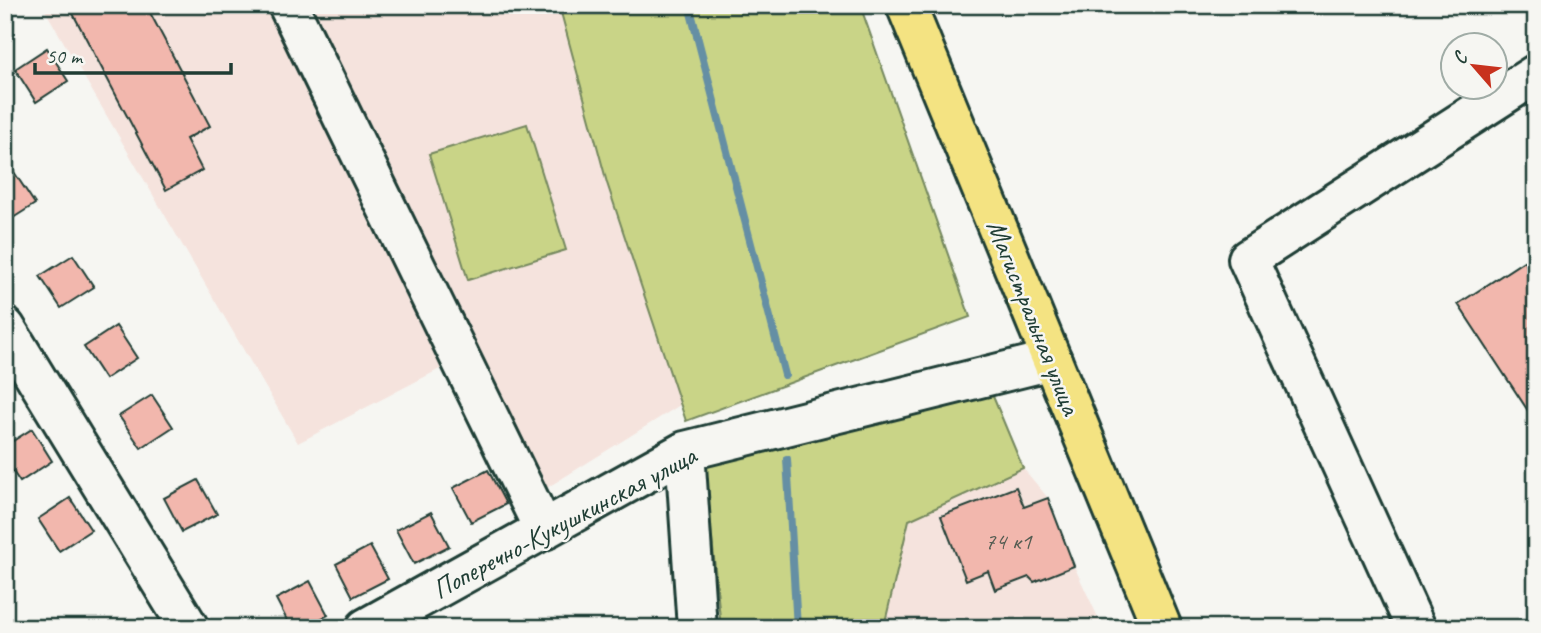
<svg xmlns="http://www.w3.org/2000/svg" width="1541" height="633" font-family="Caveat,sans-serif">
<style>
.built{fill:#f5e3dd}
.green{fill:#c9d487;stroke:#74885e;stroke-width:2}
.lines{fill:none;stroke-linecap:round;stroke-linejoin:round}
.stream{stroke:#658fa4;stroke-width:8}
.building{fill:#f2b7ad;stroke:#1f3d34;stroke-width:2}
.minor-casing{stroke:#1f3d34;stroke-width:44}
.major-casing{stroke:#1f3d34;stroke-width:44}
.minor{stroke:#f6f6f2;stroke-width:38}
.major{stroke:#f4e382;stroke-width:38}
.labels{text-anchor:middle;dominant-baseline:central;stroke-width:5;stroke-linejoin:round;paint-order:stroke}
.number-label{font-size:24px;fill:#545c52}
.street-label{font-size:28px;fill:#1f3d34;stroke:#f6f6f2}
</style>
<rect width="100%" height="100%" fill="#f6f6f2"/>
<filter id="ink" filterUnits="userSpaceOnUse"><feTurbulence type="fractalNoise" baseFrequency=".0143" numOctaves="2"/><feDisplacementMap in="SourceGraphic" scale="14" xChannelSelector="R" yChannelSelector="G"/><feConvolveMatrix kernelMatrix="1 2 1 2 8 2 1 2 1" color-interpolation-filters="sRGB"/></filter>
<g filter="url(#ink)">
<path class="built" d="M42 5H589L717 382 529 499 457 360 298 443Z
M1023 468 1048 498 1074 566 1103 628H888L886 619 909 520Z"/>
<path class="green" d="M559 5H860L970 317 686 421 607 183Z
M527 124 566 250 468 280 429 154Z
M992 394 1023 468 909 520 886 618 888 628H721L704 459Z"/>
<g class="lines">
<path class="stream" d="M689 5 785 375
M787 459 797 628"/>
</g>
<path class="building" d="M72 5H146L210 126 186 139 202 170 166 190 69 6Z
M47 48 68 81 36 102 15 69Z
M14 172 35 204 5 223V178Z
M73 255 94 287 61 308 40 276Z
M1524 261 1536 279V423L1458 304Z
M116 326 137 358 105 379 84 347Z
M152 395 173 427 141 448 119 416Z
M32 429 52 461 20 482 5 460V446Z
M488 470 506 504 471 522 453 488Z
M198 480 217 514 182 532 164 498Z
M1016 487 1024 507 1048 498 1074 566 1034 582 1029 577 995 590 988 571 966 580 941 516Z
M70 498 91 530 59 551 38 519Z
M431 512 449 546 414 564 396 530Z
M370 546 388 579 353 597 336 564Z
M310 581 328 615 304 628H291L276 599Z"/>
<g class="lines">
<defs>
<path id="minor" d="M288 5 544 530
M5 327 189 628
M685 451 697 628
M366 628 685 451 1052 360
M1416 628 1248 259 1536 74"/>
<path id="major" d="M906 5 1162 628"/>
</defs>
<use href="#minor" class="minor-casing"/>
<use href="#major" class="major-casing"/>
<use href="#minor" class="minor"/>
<use href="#major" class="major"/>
</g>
</g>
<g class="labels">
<g class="number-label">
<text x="1008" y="541">74 к1</text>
</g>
<g class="street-label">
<text transform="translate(1034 317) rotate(68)">Магистральная улица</text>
<text transform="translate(564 522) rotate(-28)">Поперечно-Кукушкинская улица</text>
</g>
</g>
<rect width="1541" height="633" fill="none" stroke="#f6f6f2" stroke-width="28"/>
<rect x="14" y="14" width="1513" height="605" fill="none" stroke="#1f3d34" stroke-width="2.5" filter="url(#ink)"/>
<g transform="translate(1474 66) rotate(298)"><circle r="33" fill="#f6f6f2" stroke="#a0aca6" stroke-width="2"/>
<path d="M0-5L12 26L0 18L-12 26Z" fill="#c8321e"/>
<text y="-10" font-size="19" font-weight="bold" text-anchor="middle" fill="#1f3d34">С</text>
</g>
<path d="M35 63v10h196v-10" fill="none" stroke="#1f3d34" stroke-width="3.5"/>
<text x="46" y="63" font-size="21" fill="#1f3d34" stroke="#f6f6f2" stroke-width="5" paint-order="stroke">50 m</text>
</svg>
